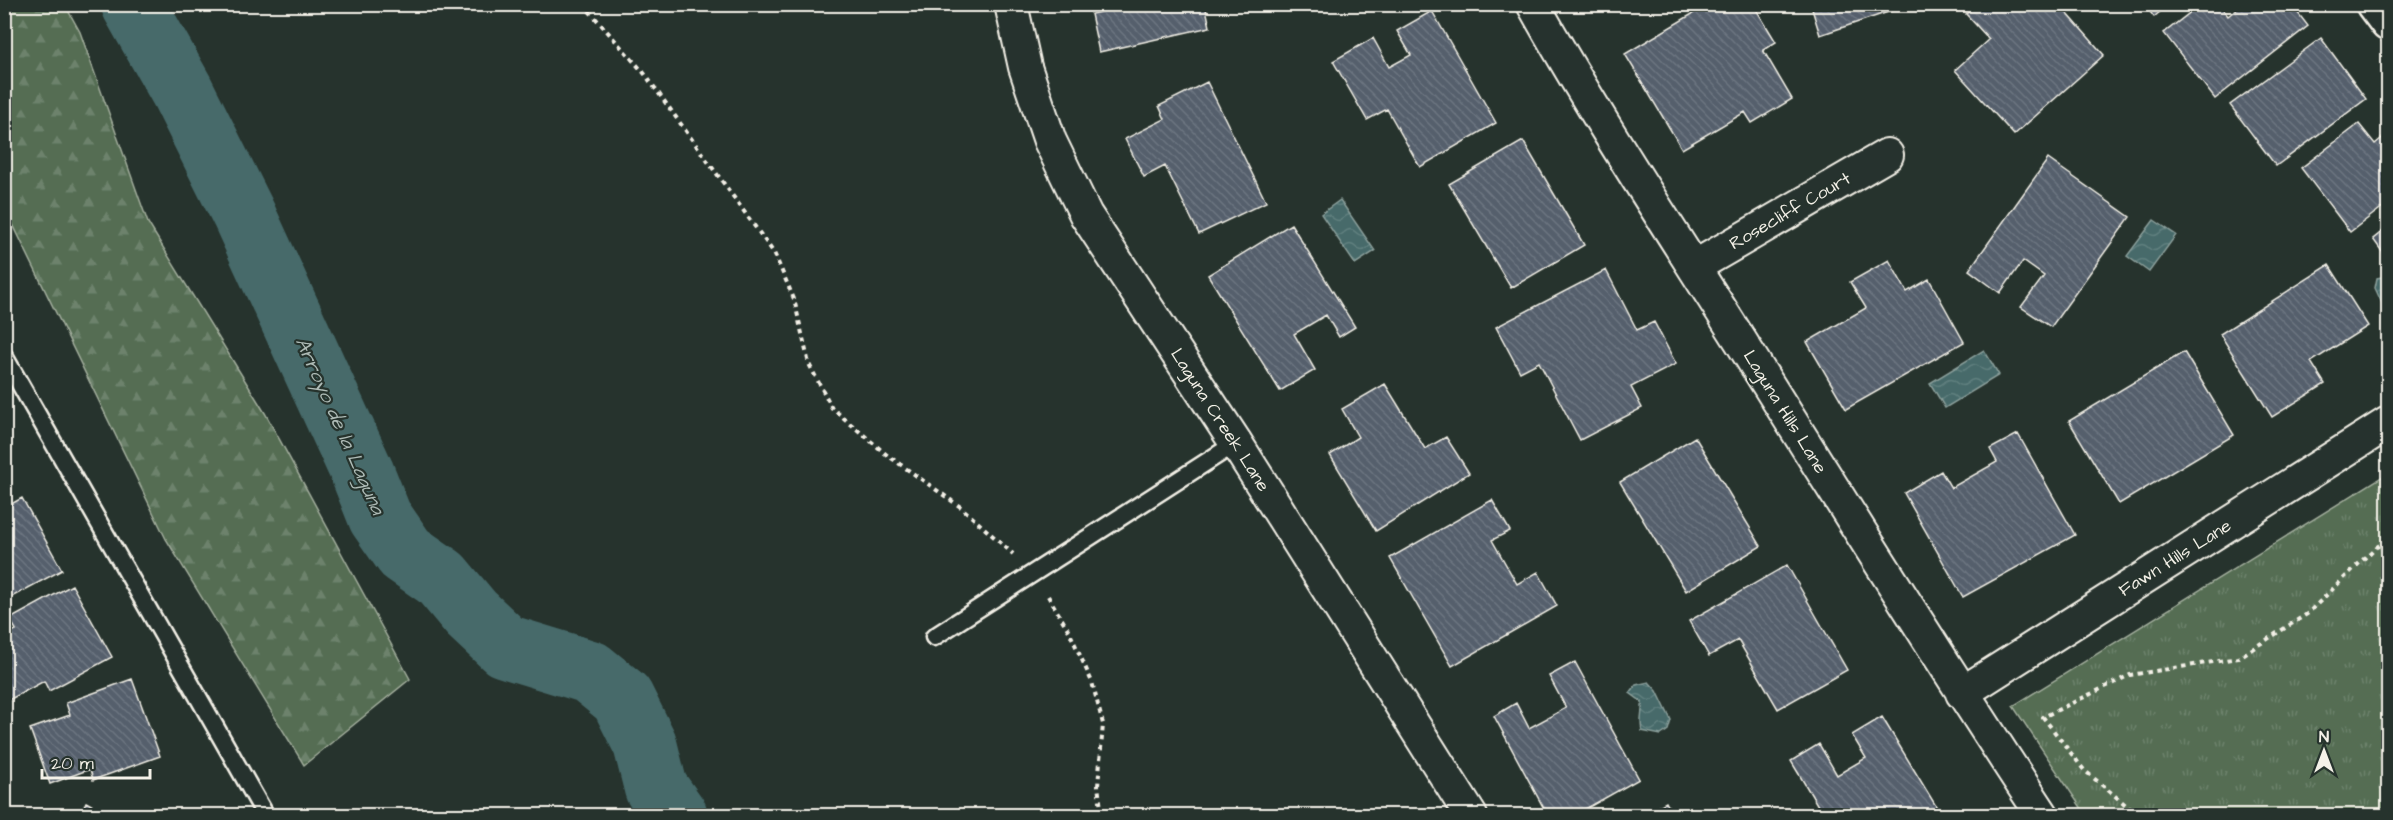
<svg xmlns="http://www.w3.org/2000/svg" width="2393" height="820" font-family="'Architects Daughter',sans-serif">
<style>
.grass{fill:url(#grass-tufts);stroke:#a4af9e;stroke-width:1.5}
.forest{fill:url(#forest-firs);stroke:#a4af9e;stroke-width:1.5}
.water{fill:url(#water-waves);stroke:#8ca09c;stroke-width:1.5}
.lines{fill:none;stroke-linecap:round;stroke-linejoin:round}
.river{stroke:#466a6a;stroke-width:64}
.building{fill:url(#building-back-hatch);stroke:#f4f1e8;stroke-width:1.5}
.service-casing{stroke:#f4f1e8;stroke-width:21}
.minor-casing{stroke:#f4f1e8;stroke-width:36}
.tertiary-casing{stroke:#f4f1e8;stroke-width:38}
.path{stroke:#f4f1e8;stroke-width:4;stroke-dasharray:4.5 4.5;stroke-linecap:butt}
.service{stroke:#26332d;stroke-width:16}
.minor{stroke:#26332d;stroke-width:32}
.tertiary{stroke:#26332d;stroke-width:33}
.labels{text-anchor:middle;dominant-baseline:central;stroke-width:4.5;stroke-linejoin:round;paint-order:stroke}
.street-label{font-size:18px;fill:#f4f1e8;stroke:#26332d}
.water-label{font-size:20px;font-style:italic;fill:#aebbb6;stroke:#26332d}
</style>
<defs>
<pattern id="grass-tufts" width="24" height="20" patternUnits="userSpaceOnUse" patternTransform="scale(1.5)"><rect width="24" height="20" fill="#546d53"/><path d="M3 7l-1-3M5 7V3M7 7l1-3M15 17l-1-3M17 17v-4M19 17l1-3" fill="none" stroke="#6d826c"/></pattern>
<pattern id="forest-firs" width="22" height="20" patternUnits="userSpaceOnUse" patternTransform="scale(1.5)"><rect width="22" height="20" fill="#546d53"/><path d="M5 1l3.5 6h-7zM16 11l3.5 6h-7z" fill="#6d826c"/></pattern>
<pattern id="water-waves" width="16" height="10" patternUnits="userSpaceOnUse" patternTransform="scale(1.5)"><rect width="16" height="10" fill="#466a6a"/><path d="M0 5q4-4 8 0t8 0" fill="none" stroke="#61807f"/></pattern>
<pattern id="building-back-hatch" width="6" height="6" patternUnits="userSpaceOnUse" patternTransform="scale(1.5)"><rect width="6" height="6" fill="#545f6c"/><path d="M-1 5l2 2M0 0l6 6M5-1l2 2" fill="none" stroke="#6d7681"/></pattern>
</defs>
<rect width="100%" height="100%" fill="#26332d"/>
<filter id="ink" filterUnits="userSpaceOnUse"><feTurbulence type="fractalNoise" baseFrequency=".0167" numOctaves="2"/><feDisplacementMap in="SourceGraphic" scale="12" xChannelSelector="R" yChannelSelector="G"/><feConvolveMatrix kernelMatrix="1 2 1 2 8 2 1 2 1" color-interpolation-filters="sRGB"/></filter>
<g filter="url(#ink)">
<path class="grass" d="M2388 473V815H2086L2013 706Z"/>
<path class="forest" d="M4 5H65L80 32 148 223 265 413 410 679 304 765 166 539 5 208Z"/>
<path class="water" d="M1340 200 1375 251 1355 264 1321 214Z
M2154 220 2176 235 2149 272 2127 256Z
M2388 276V316L2375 288 2377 278Z
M1984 350 1999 375 1945 408 1930 383Z
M1649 682 1657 691 1671 720 1668 730 1661 735 1642 731C1639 717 1643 715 1642 702L1630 693 1636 685Z"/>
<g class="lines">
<path class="river" d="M133 4 182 91 243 213 362 472 380 517 405 553 441 578 471 614 505 646 590 672 622 698 645 744 656 788 676 816"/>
</g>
<path class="building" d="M1122 4H1205L1210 27 1099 52 1091 14 1123 7Z
M1709 4H1753L1776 42 1763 50 1792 99 1752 123 1745 112 1682 149 1625 54Z
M1825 4H1912L1820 35 1812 9Z
M1977 4H2059L2104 55 2014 135 1955 70 1989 39 1966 14Z
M2144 4H2169L2154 17Z
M2201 4H2219L2228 16 2243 4H2291L2308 26 2215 99 2164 33Z
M1432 11 1496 123 1420 167 1387 109 1367 120 1333 61 1373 38 1389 67 1411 55 1397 31Z
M2321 38 2366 99 2276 166 2230 105Z
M1207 82 1266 202 1199 234 1165 166 1144 177 1125 139 1165 119 1159 106Z
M2359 124 2375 144 2388 133V203L2350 232 2301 168Z
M1523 141 1584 245 1511 288 1449 184Z
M2048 159 2130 217 2051 327 2021 307 2044 276 2023 261 2000 293 1969 270Z
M1291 224 1355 327 1339 337 1326 315 1294 334 1315 370 1280 391 1208 275Z
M2388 227V260L2373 239Z
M1889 260 1907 292 1929 279 1964 342 1846 409 1807 342 1866 308 1850 282Z
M2329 265 2368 326 2311 362 2325 384 2272 417 2220 334Z
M1606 270 1637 330 1654 322 1676 364 1631 387 1642 408 1580 440 1539 362 1520 372 1496 327Z
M2184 352 2234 435 2119 504 2069 421Z
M1385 384 1425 449 1446 437 1469 473 1376 531 1330 455 1358 437 1342 409Z
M2018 434 2075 535 1963 597 1904 493 1941 471 1951 488 1997 462 1990 449Z
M1695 437 1761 546 1686 591 1620 482Z
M22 498 62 570 4 601V508Z
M1492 500 1510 531 1492 540 1517 584 1538 572 1557 606 1452 666 1390 558Z
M1787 565 1847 670 1778 709 1738 640 1709 656 1689 621Z
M72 585 112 657 49 691 44 681 7 701 4 696V636L16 630 10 619Z
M1575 662 1639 779 1573 816H1548L1494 716 1516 703 1529 728 1566 708 1549 676Z
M132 679 160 756 93 780 90 769 50 784 30 729 70 715 66 703Z
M1882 717 1942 816H1824L1791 761 1819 744 1837 775 1866 758 1852 735Z
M86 802 111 816H79Z
M1666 802 1674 816H1642Z"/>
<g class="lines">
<defs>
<path id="service" d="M4 356 266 816
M934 637 1236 443"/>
<path id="minor" d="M1011 4 1025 67 1050 141 1086 215 1236 443 1471 816
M1533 4C1597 119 1670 229 1740 340 1840 499 1939 659 2043 816
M1694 267 1887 155
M1962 693 2388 423"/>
<path id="tertiary" d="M2373 4 2388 24"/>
</defs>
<use href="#service" class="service-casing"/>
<use href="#minor" class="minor-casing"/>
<use href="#tertiary" class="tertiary-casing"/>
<path class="path" d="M583 4 644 73 774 253 794 299 809 364 832 408 887 455 962 508 1013 554
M1048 596 1069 631 1092 682 1103 724 1098 786 1102 816
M2139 816 2084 770 2043 717 2130 675 2238 658 2307 614 2375 548 2388 540"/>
<use href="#service" class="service"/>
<use href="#minor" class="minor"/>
<use href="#tertiary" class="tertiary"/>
</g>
</g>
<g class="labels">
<g class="street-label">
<text transform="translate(1790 211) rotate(-30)">Rosecliff Court</text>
<text transform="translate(1785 412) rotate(58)">Laguna Hills Lane</text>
<text transform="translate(1220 420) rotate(57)">Laguna Creek Lane</text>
<text transform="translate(2175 558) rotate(-32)">Fawn Hills Lane</text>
</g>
<g class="water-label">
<text transform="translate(340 426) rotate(66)">Arroyo de la Laguna</text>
</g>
</g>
<rect width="2393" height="820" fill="none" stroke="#26332d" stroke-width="24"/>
<rect x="12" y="12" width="2369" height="796" fill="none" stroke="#f4f1e8" stroke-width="2" filter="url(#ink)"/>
<g transform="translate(2324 751)" stroke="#26332d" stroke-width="4.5" paint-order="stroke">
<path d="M0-4.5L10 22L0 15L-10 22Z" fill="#f4f1e8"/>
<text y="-9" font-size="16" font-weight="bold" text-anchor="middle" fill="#f4f1e8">N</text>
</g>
<path d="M42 769v9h108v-9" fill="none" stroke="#f4f1e8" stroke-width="3"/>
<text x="51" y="769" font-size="18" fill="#f4f1e8" stroke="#26332d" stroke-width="4.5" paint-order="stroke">20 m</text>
</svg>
